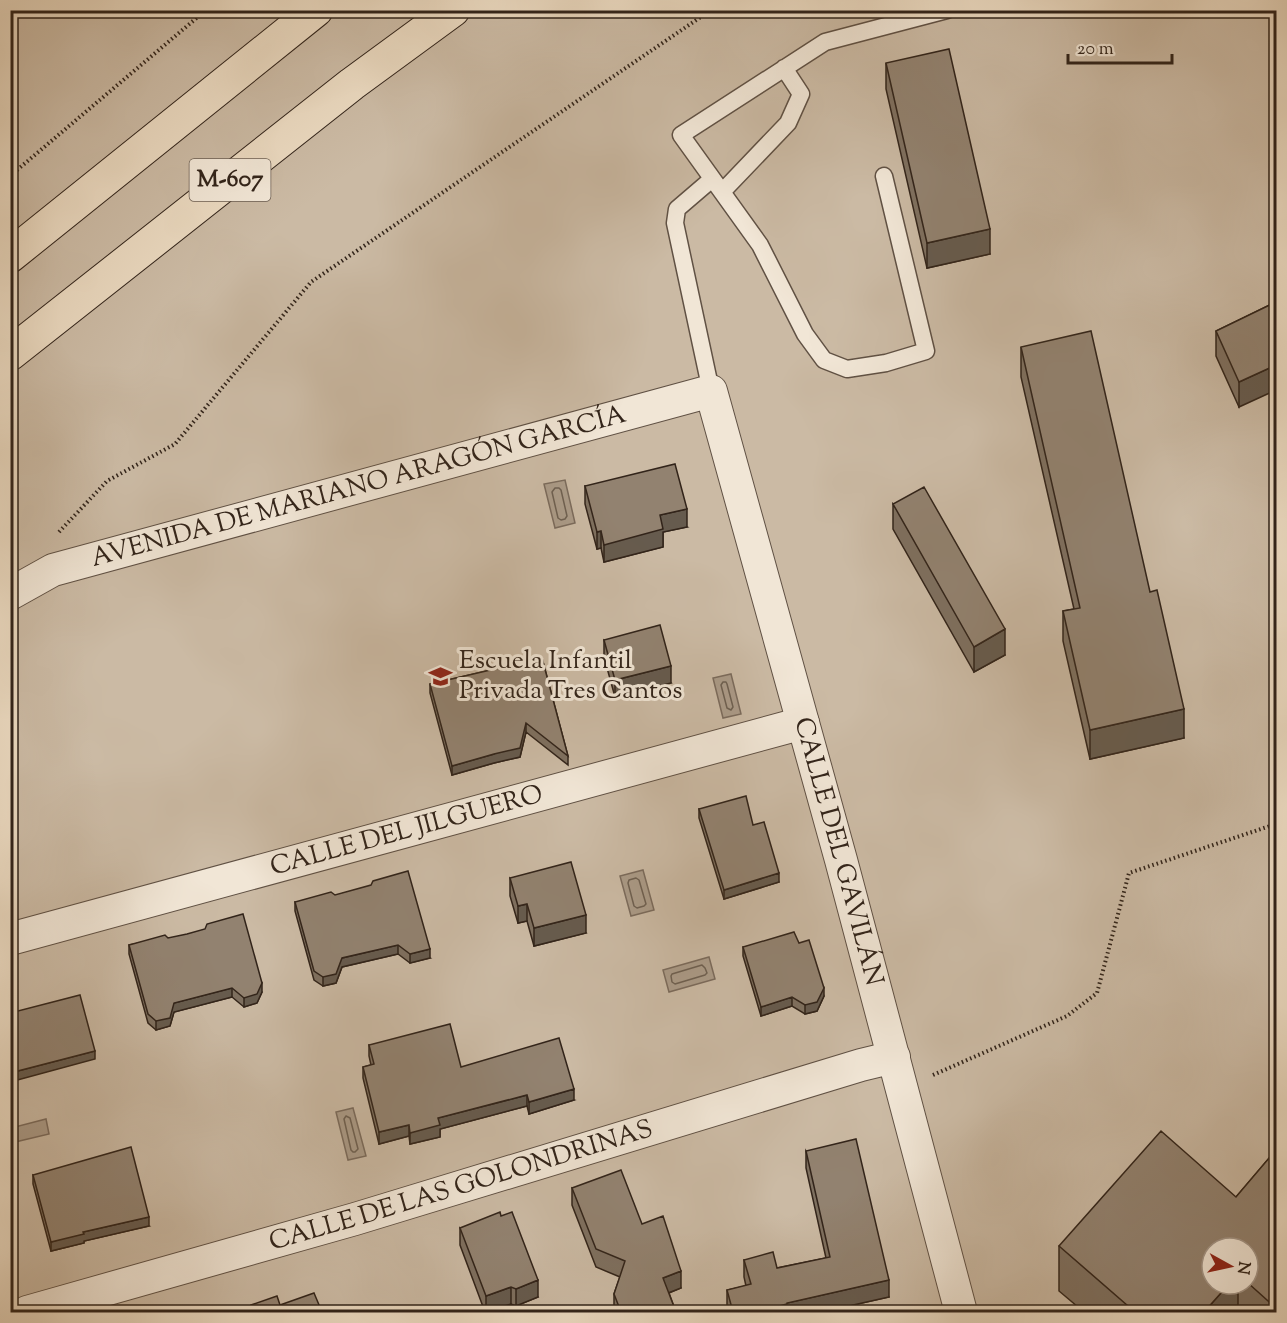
<svg xmlns="http://www.w3.org/2000/svg" width="1287" height="1323" font-family="'Sorts Mill Goudy',serif">
<style>
.green{fill:#cbbaa4;stroke:#7e6f5f;stroke-width:1.5;fill-rule:evenodd}
.water{fill:#ab9b88;stroke:#7b6b5c;stroke-width:1.5}
.lines{fill:none;stroke-linecap:round;stroke-linejoin:round}
.shore{stroke:#6e6051;stroke-width:1.5}
.lane-casing{stroke:#605144;stroke-width:19}
.street-casing{stroke:#605144;stroke-width:34}
.highway-casing{stroke:#32241a;stroke-width:35}
.path{stroke:#32241a;stroke-width:4;stroke-dasharray:1.5 3;stroke-linecap:butt}
.lane{stroke:#f1e6d6;stroke-width:16}
.street{stroke:#f1e6d6;stroke-width:32}
.highway{stroke:#ead9c0;stroke-width:33}
.wall{fill:#7e7060;stroke:#32241a;stroke-width:1.5;fill-rule:evenodd}
.shaded-wall{fill:#665b4e;stroke:#32241a;stroke-width:1.5}
.building{fill:#928270;stroke:#32241a;stroke-width:1.5}
.labels{text-anchor:middle;dominant-baseline:central;stroke-width:6;stroke-linejoin:round;paint-order:stroke}
.shield{fill:#f1e6d6;stroke:#6b5e52;stroke-width:1.5}
.shield-label{font-size:24px;font-weight:bold;fill:#32241a}
.street-label{font-size:26px;fill:#32241a;stroke:#f1e6d6}
.poi-label{font-size:26px;fill:#32241a;stroke:#f1e6d6;text-anchor:start}
</style>
<rect width="100%" height="100%" fill="#ead9c0"/>
<filter id="stains"><feTurbulence type="fractalNoise" baseFrequency=".00333" numOctaves="4"/><feColorMatrix values="0 0 0 0 .2 0 0 0 0 .09 0 0 0 0 .02 0 0 0 .5 -.17"/></filter>
<radialGradient id="worn" r=".72"><stop offset=".6" stop-color="#630" stop-opacity="0"/><stop offset="1" stop-color="#630" stop-opacity=".3"/></radialGradient>
<path class="green" d="M10 11H1276V1312H11ZM1212 1248H1248V1284H1212Z"/>
<path class="water" d="M565 480 575 523 555 528 544 484Z
M731 674 741 714 723 718 713 678Z
M643 870 654 910 631 916 620 876Z
M709 957 715 979 669 992 663 970Z
M353 1108 366 1156 348 1160 336 1112Z
M46 1119 49 1134 11 1143V1128Z"/>
<g class="lines">
<path class="shore" d="M555 488H559L561 490 567 516 565 519 561 520 558 518 552 492Z
M723 682H726L727 684 733 707 731 710 727 708 721 685Z
M636 878 639 880 646 904 644 906 637 908 634 906 628 883 629 880Z
M702 965 705 968 707 973 705 975 675 984 672 982 671 976 672 974Z
M346 1116 350 1118 358 1149 355 1152H353L351 1150 344 1119Z"/>
<defs>
<path id="lane" d="M884 176 926 351 886 363 847 369 824 360 805 334 760 245 681 135 825 42 947 10
M722 192 788 123 801 94 784 68
M711 391 675 223 677 209 712 179"/>
<g id="street">
<path id="s1" d="M10 594 53 570 711 391 841 860 961 1312"/>
<path id="s2" d="M10 939 803 723"/>
<path id="s3" d="M27 1312 355 1219 861 1065 894 1057"/>
</g>
<path id="highway" d="M10 256 316 10
M10 354 352 84 453 10"/>
</defs>
<use href="#lane" class="lane-casing"/>
<use href="#street" class="street-casing"/>
<use href="#highway" class="highway-casing"/>
<path class="path" d="M10 176 206 10
M59 532 107 481 175 444 311 282 711 10
M933 1075 1067 1016 1097 993 1129 873 1273 825 1276 822"/>
<use href="#lane" class="lane"/>
<use href="#street" class="street"/>
<use href="#highway" class="highway"/>
</g>
<path class="wall" d="M886 63 990 254 927 268 886 89Z
M1276 302 1239 407 1216 356V331Z
M1021 347 1184 738 1090 759 1063 641V611L1074 609 1021 377Z
M585 486 687 527 663 532V547L604 562 601 548 597 549 585 504Z
M893 504 1005 655 974 672 893 529Z
M604 640 671 683 615 697 604 657Z
M542 658 568 756V765L526 732 520 757 494 763 452 775 430 693V684Z
M699 809 753 825 779 882 724 899 699 818Z
M510 878 586 933 534 946 527 921 518 923 510 896Z
M295 902 430 958 410 963 398 954 342 967 336 983 323 986 314 980 295 911Z
M1273 907H1276V1012L1273 952Z
M168 938 262 992 257 1003 244 1007 232 997 174 1012 170 1026 156 1030 148 1023 129 954V945Z
M799 943 824 996 817 1011 805 1014 792 1006 761 1016 743 956V947Z
M369 1045 574 1100 529 1114 527 1106 440 1129V1137L410 1144 409 1136 379 1144 363 1078V1067L371 1065 369 1056Z
M1276 1150V1312H1084L1059 1291V1246L1236 1197ZM1248 1248V1284H1212Z
M806 1151 889 1297 822 1312H728L727 1308V1290L746 1286 744 1277V1260L777 1268 826 1258 806 1168Z
M33 1175 149 1226 84 1241V1243L51 1251 33 1184Z
M572 1188 642 1224 681 1288 669 1293 676 1312H614V1294L620 1277 596 1267 572 1205Z
M460 1228 538 1297 516 1306 511 1304 488 1312H485L460 1245Z"/>
<path class="shaded-wall" d="M990 229V254L927 268V243Z
M1276 365V390L1239 407V382Z
M687 509V527L663 532V547L604 562V545L660 515Z
M601 531V548L597 549V532Z
M1005 629V655L974 672V647Z
M671 666V683L615 697V680Z
M1184 709V738L1090 759V730Z
M526 723V732L520 757 494 763 452 775V766L494 754Z
M779 873V882L724 899V890Z
M527 904V921L518 923V906Z
M586 915V933L534 946V928Z
M398 945V954L342 967 336 983 323 986V977L342 958Z
M430 949V958L410 963V954Z
M262 983V992L257 1003 244 1007V998Z
M232 988V997L174 1012 170 1026 156 1030V1021L174 1003Z
M824 988V996L817 1011 805 1014V1005Z
M792 997V1006L761 1016V1007Z
M95 1051V1059L10 1082V1073Z
M574 1089V1100L529 1114V1102Z
M527 1095V1106L440 1129V1137L410 1144V1133L438 1118Z
M409 1125V1136L379 1144V1132Z
M149 1217V1226L84 1241V1243L51 1251V1242L83 1232Z
M681 1271V1288L663 1295V1278Z
M538 1280V1297L516 1306V1289Z
M889 1280V1297L822 1312H756L787 1303Z
M1229 1284H1238V1312H1204Z
M511 1287V1304L486 1312V1296Z"/>
<path class="building" d="M949 49 990 229 927 243 886 63Z
M1276 302V365L1239 382 1216 331Z
M1091 331 1150 592 1157 590 1184 709 1090 730 1063 611 1080 608 1021 347Z
M675 464 687 509 660 515 663 529 604 545 601 531 597 532 585 486Z
M924 487 1005 629 974 647 893 504Z
M660 625 671 666 615 680 604 640Z
M542 658 568 756 526 723 520 748 494 754 452 766 430 684Z
M746 796 753 825 764 822 779 873 724 890 699 809Z
M571 862 586 915 534 928 527 904 518 906 510 878Z
M408 871 430 949 410 954 398 945 342 958 336 974 323 977 314 971 295 902 331 892 335 895 371 885 373 881Z
M1273 907H1276V967Z
M243 914 262 983 257 994 244 998 232 988 174 1003 170 1018 156 1021 148 1014 129 945 165 935 168 938 187 934 205 929 207 924Z
M794 932 799 943 809 940 824 988 817 1002 805 1005 792 997 761 1007 743 947Z
M80 995 95 1051 10 1073V1013Z
M450 1024 461 1067 559 1038 574 1089 529 1102 527 1095 438 1118 440 1125 410 1133 409 1125 379 1132 363 1067 374 1064 369 1045Z
M1161 1131 1236 1197 1276 1150V1308L1248 1283V1248H1212V1284H1229L1204 1312H1135L1059 1246Z
M856 1139 889 1280 787 1303V1304L756 1312H733L727 1290 751 1284 744 1260 773 1252 777 1268 830 1257 806 1151Z
M131 1147 149 1217 83 1232 84 1234 51 1242 33 1175Z
M621 1170 642 1224 663 1216 681 1271 663 1278 676 1312H621L614 1294 625 1261 596 1249 572 1188Z
M500 1212 501 1216 512 1212 538 1280 516 1289 511 1287 486 1296 460 1228Z
M314 1293 322 1312H254L251 1305 277 1296 280 1305Z"/>
<defs>
<symbol id="school-bare" viewBox="-9 -9 18 18"><path d="M0-5L7-2L0 1L-7-2ZM-4 1L0 2.5L4 1V4Q0 6-4 4Z" fill="#8f2418" stroke="#f1e6d6" stroke-width="2.5" paint-order="stroke"/></symbol>
</defs>
<g fill-rule="evenodd">
<use href="#school-bare" x="424" y="660" width="33" height="33"/>
</g>
<g class="labels">
<rect class="shield" x="189.5" y="159" width="81" height="42" rx="4.5"/>
<g class="shield-label">
<text x="230" y="180">M-607</text>
</g>
<g class="street-label">
<text stroke="none"><textPath href="#s1" startOffset="366">AVENIDA DE MARIANO ARAGÓN GARCÍA</textPath></text>
<text stroke="none"><textPath href="#s2" startOffset="411">CALLE DEL JILGUERO</textPath></text>
<text stroke="none"><textPath href="#s1" startOffset="1209">CALLE DEL GAVILÁN</textPath></text>
<text stroke="none"><textPath href="#s3" startOffset="452">CALLE DE LAS GOLONDRINAS</textPath></text>
</g>
<g class="poi-label">
<text x="459" y="661">Escuela Infantil<tspan x="459" dy="30">Privada Tres Cantos</tspan></text>
</g>
</g>
<rect width="1287" height="1323" fill="none" stroke="#ead9c0" stroke-width="36"/>
<rect x="12" y="12" width="1263" height="1299" fill="none" stroke="#32241a" stroke-width="3"/>
<rect x="18" y="18" width="1251" height="1287" fill="none" stroke="#32241a" stroke-width="1.5"/>
<g transform="translate(1230 1266) rotate(98)"><circle r="28" fill="#f1e6d6" stroke="#a5988b" stroke-width="1.5"/>
<path d="M0-4.5L10 22L0 15L-10 22Z" fill="#8f2418"/>
<text y="-9" font-size="16" font-weight="bold" text-anchor="middle" fill="#32241a">N</text>
</g>
<path d="M1068 54v9h104v-9" fill="none" stroke="#32241a" stroke-width="3"/>
<text x="1077" y="54" font-size="18" fill="#32241a" stroke="#f1e6d6" stroke-width="4.5" paint-order="stroke">20 m</text>
<rect width="100%" height="100%" filter="url(#stains)"/>
<rect width="100%" height="100%" fill="url(#worn)"/>
</svg>
